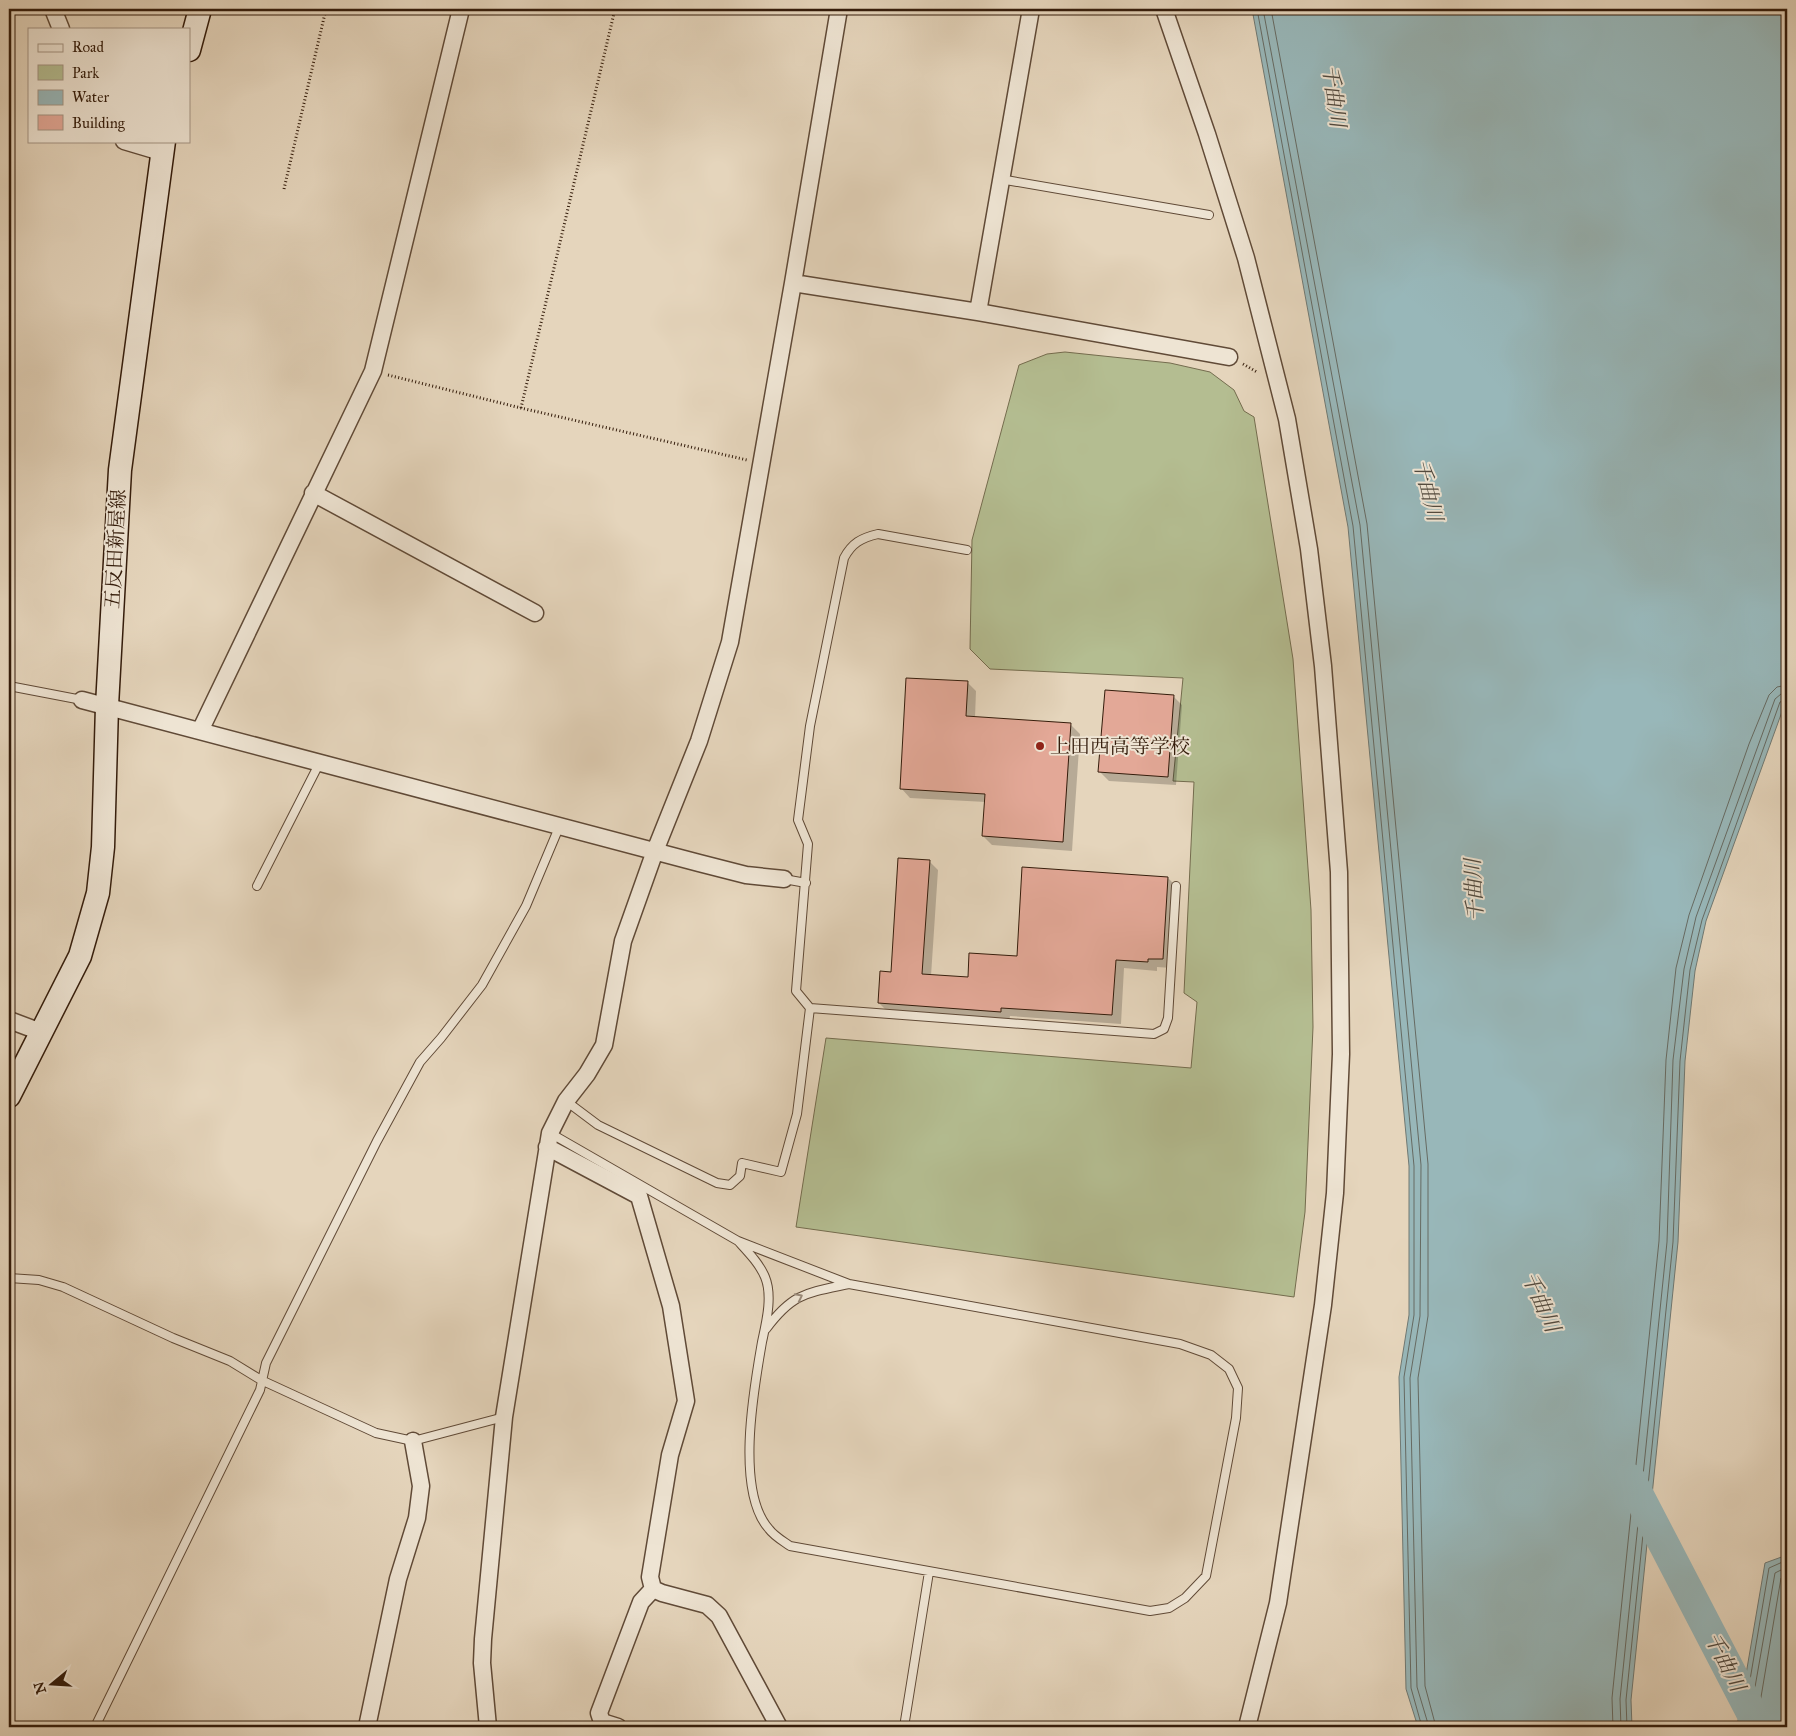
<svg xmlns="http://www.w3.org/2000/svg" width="1796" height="1736" font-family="'IM FELL Great Primer','Noto Serif JP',serif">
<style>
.green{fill:#b4bd91;stroke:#746c4e}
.water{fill:#98b7b9;stroke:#707973}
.shadow{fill:#0003}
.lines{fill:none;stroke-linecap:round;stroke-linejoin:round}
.shore{stroke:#666a62;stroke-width:1}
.river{stroke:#98b7b9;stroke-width:31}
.building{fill:#e3a897;stroke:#341c0b}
.lane-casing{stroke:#604a37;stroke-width:10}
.street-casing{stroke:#604a37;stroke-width:19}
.secondary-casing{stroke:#341c0b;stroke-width:25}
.path{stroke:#341c0b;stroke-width:3;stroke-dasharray:1 2.5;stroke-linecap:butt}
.lane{stroke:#eee4d3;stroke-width:8}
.street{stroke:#eee4d3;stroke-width:16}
.secondary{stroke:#eee4d3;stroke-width:22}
.oneway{stroke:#9a8a79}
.poi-dot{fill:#8f2418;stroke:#eee4d3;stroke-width:2}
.labels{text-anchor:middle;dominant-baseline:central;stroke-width:4;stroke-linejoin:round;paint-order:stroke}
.street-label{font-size:20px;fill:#341c0b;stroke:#eee4d3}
.poi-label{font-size:20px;fill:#341c0b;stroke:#eee4d3;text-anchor:start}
.water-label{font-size:21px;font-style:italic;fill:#524a3f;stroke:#eee4d3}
</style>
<rect width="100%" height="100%" fill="#e5d5bc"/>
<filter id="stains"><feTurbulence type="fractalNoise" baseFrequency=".004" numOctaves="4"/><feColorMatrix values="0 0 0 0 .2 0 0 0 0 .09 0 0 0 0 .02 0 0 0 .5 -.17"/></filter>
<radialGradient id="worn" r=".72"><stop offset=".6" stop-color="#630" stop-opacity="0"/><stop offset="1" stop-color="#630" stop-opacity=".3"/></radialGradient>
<path class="green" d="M1065 352 1170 363 1210 372 1234 390 1244 411 1254 417 1293 659 1311 910 1313 1027 1305 1212 1294 1297 796 1227 826 1038 1191 1068 1197 1002 1184 993 1194 782 1173 781 1183 678 990 669 970 649 972 540 1019 365 1047 354Z"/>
<path class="water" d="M1252 9H1787V698L1706 921 1695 971 1685 1061 1678 1242 1631 1700 1632 1727H1418L1406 1689 1399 1377 1409 1315V1166L1348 527Z
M1787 1555V1727H1737L1765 1563Z"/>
<path class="shadow" d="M967 682 976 691 975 718 1071 725 1080 734 1072 851 992 845 983 836 986 802 910 798 901 788Z
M1173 696 1182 705 1176 785 1109 781 1100 772Z
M929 861 938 870 931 976 969 978 1018 958 1168 878 1177 887 1172 968 1157 967V971L1124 968 1121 1024 1010 1016 1009 1021 888 1012 879 1003 892 974Z"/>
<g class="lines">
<path class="shore" d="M1257 9 1353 526 1414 1166V1315L1404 1377 1411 1688 1422 1727
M1263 9 1360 525 1421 1165 1420 1316 1410 1378 1417 1687 1429 1727
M1271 9 1367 524 1428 1164V1316L1418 1378 1425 1686 1436 1727
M1613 1727 1612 1698 1659 1241 1666 1060 1676 968 1689 915 1749 744 1769 695 1777 687 1787 685
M1621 1727 1620 1699 1667 1242 1673 1060 1684 969 1696 917 1775 699 1781 694 1787 693
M1627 1727 1626 1700 1673 1242 1680 1061 1690 970 1702 920 1780 702 1787 699
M1742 1727 1769 1568 1787 1560
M1748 1727 1775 1573 1787 1567
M1756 1727 1781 1578 1787 1575"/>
<path class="river" d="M1630 1479 1759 1727"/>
</g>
<path class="building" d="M906 678 968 681 966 716 1071 723 1063 842 982 836 985 794 900 789Z
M1105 690 1174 695 1168 777 1098 772Z
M898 858 930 860 922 974 968 977 969 953 1017 956 1022 867 1168 877 1163 959H1148V962L1116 960 1112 1015 1001 1008V1012L878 1003 880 971 891 972Z"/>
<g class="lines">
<defs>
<path id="lane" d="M1000 179 1209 215
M9 686 82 700
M784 879 806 883
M257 886 319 764
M810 1008 1154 1034 1164 1029 1168 1018 1176 886
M566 1101 598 1125 717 1183 730 1185 740 1176 742 1163 781 1172 797 1114 810 1008 796 991 808 844 798 820 810 726 844 558C852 543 861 538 878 534L967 550
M550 1133 738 1241 849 1284 1180 1344 1211 1355 1229 1369 1238 1388 1236 1418 1206 1576 1185 1598 1169 1608 1150 1611 790 1546C783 1541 774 1536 769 1529 735 1491 754 1388 762 1342 766 1323 773 1296 765 1277 759 1263 748 1252 738 1241
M9 1278 39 1280 63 1287 173 1338 230 1361 261 1380 376 1433 413 1441 504 1417
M766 1329C793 1293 806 1293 849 1284
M95 1727 260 1390 266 1363 377 1141 420 1062 441 1038 482 985 526 906 560 825
M904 1727 929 1572"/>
<path id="street" d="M53 9 61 29
M1164 9 1207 134 1246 258 1287 419 1309 549 1323 666 1339 872 1341 1054 1335 1193 1323 1305 1278 1603 1247 1727
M124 141 161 152
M793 283 978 312 1229 357
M978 312 1031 9
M313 493 535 613
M82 700 699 863 746 875 784 879
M200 731 373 371 461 9
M9 1020 41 1032
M547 1147 639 1196 671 1306 686 1401 670 1455 650 1577 653 1589 662 1593 707 1605 719 1616 779 1727
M367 1727 398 1579 417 1518 421 1486 413 1441
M488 1727 482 1663 483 1639 504 1417 550 1133 566 1101 587 1074 604 1045 623 941 655 851 699 741 730 642 793 283 839 9
M618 1727 602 1722 599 1713 641 1602 653 1589"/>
<path id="secondary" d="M189 50 200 9
M9 1096 80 956 98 893 103 847 107 706 120 470 164 141"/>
</defs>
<use href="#lane" class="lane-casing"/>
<use href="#street" class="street-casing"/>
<use href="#secondary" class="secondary-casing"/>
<path class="path" d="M284 189 326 9
M1243 364 1257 372
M388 375 521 408 747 460
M521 408 615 9"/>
<use href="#lane" class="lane"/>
<use href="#street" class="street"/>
<use href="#secondary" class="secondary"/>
</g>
<defs><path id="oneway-chevron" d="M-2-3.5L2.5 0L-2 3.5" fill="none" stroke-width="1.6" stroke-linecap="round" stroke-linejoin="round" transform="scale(1.25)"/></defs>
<use class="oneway" href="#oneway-chevron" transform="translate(799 1297) rotate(-27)"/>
<circle class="poi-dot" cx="1040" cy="746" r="5"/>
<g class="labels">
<g class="street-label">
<text transform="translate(115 549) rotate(-87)">五反田新屋線</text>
</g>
<g class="poi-label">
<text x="1050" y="746">上田西高等学校</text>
</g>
<g class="water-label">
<text transform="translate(1334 96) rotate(82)">千曲川</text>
<text transform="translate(1428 490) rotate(76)">千曲川</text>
<text transform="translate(1474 890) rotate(-93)">千曲川</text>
<text transform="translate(1541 1302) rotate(66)">千曲川</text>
<text transform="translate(1725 1662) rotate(63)">千曲川</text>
</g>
</g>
<rect width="1796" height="1736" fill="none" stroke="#e5d5bc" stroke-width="30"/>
<rect x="10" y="10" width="1776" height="1716" fill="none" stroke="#341c0b" stroke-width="2.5"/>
<rect x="15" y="15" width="1766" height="1706" fill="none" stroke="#341c0b"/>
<rect x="28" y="28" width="162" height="115" fill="#eee4d3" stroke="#a49483"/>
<rect x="38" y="44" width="25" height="8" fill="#eee4d3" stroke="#a49483"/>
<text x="72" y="52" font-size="15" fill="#341c0b">Road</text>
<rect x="38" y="65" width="25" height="15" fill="#b4bd91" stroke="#a49483"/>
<text x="72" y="78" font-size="15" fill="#341c0b">Park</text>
<rect x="38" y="90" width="25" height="15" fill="#98b7b9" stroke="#a49483"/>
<text x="72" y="102" font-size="15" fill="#341c0b">Water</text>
<rect x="38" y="115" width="25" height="15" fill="#e3a897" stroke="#a49483"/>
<text x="72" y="128" font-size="15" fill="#341c0b">Building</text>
<g transform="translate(52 1684) rotate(252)" stroke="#eee4d3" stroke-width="4" paint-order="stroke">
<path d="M0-4L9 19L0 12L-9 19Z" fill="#341c0b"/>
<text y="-8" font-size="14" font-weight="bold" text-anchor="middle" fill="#341c0b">N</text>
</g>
<rect width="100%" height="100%" filter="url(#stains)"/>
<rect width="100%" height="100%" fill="url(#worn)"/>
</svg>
